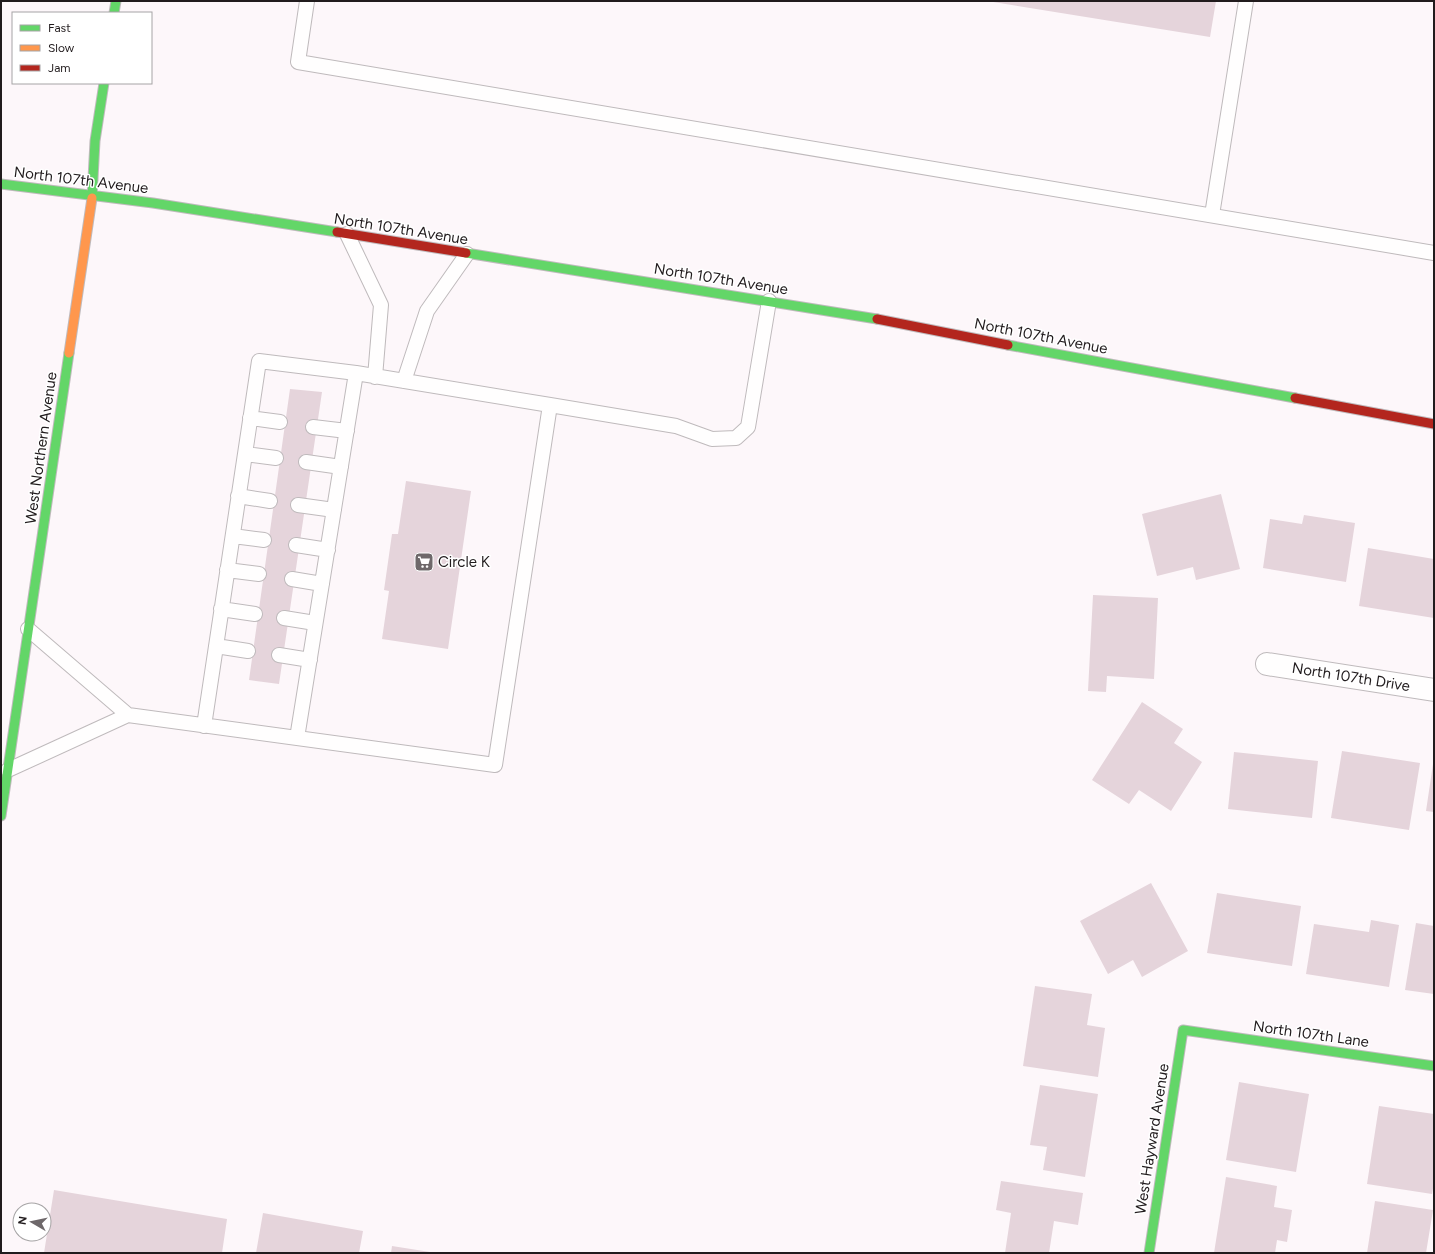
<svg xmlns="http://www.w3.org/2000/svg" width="1435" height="1254" font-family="Figtree,sans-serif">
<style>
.building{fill:#e5d4db}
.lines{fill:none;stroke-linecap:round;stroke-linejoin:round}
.lane-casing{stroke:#bfbabc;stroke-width:16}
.street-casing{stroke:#bfbabc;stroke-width:24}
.fast-casing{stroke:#bfbabc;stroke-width:11}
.slow-casing{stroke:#bfbabc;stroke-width:11}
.jam-casing{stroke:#bfbabc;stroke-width:11}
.lane{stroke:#fffefe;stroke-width:14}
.street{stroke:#fffefe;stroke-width:22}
.fast{stroke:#63d668;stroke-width:9}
.slow{stroke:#ff974d;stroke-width:9}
.jam{stroke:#b3261e;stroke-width:9}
.labels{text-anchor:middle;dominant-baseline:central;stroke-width:3;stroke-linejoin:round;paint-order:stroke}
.street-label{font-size:15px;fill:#211b1d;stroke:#fff}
.poi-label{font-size:15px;fill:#211b1d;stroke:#fff;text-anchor:start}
</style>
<rect width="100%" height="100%" fill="#fdf7fa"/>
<path class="building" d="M987 1H1216L1210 37Z
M290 389 322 392 279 684 249 680Z
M406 481 471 491 448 649 382 639 389 591 384 590 392 534H398Z
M1221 494 1240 569 1196 580 1193 567 1157 576 1142 514Z
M1304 515 1355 523 1346 582 1263 568 1270 519 1302 524Z
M1368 548 1434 559V618L1359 606Z
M1093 595 1158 598 1154 679 1107 676 1106 692 1088 691Z
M1142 702 1183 729 1174 743 1202 762 1171 811 1139 790 1129 804 1092 780Z
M1342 751 1420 763 1409 830 1331 818Z
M1234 752 1318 761 1312 818 1228 809Z
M1433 764H1434V812L1426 811Z
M1151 883 1188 951 1142 977 1133 960 1108 974 1080 921Z
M1217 893 1301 906 1292 966 1207 953Z
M1371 920 1399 925 1389 987 1306 974 1314 924 1369 932Z
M1416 923 1434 926V994L1405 990Z
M1035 986 1092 994 1087 1025 1105 1028 1098 1077 1023 1066Z
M1239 1082 1309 1094 1296 1172 1226 1160Z
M1040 1085 1098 1094 1085 1177 1043 1170 1047 1147 1030 1145Z
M1379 1106 1434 1114V1183L1432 1194 1367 1184Z
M1226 1177 1277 1186 1274 1207 1292 1210 1287 1242 1277 1240 1275 1253H1214Z
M1001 1181 1083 1193 1078 1225 1054 1221 1049 1253H1005L1011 1213 996 1210Z
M54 1190 227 1219 222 1253H44Z
M1375 1201 1433 1210 1426 1253H1367Z
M263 1213 363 1231 359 1253H256Z
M392 1246 430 1252V1253H391Z"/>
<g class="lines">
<defs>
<path id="lane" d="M307 1 298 62 1434 253
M1212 215 1246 1
M347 234 381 305 375 377
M404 381 427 311 467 254
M250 418 280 422
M313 427 347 431
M245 454 276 458
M306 462 341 467
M238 496 270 501
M298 505 334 510
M233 536 264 540
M296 545 328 550
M227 570 259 574
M292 579 322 584
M221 609 255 614
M284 618 315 623
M28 629 128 715
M216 646 248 651
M279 655 310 660
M204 726 259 361 356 373
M297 738 356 373 550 405
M8 770 128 715 495 765 550 405 676 426 712 439 736 438 748 427 769 301"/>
<path id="street" d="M1267 664 1434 690"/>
<path id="fast" d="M114 13 116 1
M1 184 153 203 337 232
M92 198 95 141 104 83
M466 253 877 319
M1008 345 1295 398
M1 816 69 353
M1149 1253 1183 1030 1434 1066"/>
<path id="slow" d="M69 353 92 198"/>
<path id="jam" d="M337 232 466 253
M877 319 1008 345
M1295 398 1434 424"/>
</defs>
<use href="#lane" class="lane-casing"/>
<use href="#street" class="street-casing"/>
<use href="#fast" class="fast-casing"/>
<use href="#slow" class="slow-casing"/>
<use href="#jam" class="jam-casing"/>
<use href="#lane" class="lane"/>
<use href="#street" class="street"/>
<use href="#fast" class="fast"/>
<use href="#slow" class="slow"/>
<use href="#jam" class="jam"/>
</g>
<defs>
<symbol id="supermarket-square" viewBox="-11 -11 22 22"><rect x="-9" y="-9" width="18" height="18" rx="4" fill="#6e686a" stroke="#fff"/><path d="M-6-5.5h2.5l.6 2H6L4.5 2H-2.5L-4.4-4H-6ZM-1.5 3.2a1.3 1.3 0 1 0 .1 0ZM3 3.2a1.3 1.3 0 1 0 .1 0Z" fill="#fff"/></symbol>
</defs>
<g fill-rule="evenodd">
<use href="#supermarket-square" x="413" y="551" width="22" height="22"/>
</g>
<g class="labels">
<g class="street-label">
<text transform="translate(81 180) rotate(7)">North 107th Avenue</text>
<text transform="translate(401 229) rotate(9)">North 107th Avenue</text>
<text transform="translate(721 279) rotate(9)">North 107th Avenue</text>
<text transform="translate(1041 336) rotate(11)">North 107th Avenue</text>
<text transform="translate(41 448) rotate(-82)">West Northern Avenue</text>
<text transform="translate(1351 677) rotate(9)">North 107th Drive</text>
<text transform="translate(1311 1034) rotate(8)">North 107th Lane</text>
<text transform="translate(1152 1139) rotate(-81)">West Hayward Avenue</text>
</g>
<g class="poi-label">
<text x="438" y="562">Circle K</text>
</g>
</g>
<rect width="1435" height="1254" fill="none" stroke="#211b1d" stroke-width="4"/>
<rect x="12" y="12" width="140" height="72" fill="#ffffff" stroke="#a6a4a5"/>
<rect x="20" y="25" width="20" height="6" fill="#63d668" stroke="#a6a4a5"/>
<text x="48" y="32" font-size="12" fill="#211b1d">Fast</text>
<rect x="20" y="45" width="20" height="6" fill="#ff974d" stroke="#a6a4a5"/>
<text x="48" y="52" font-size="12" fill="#211b1d">Slow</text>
<rect x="20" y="65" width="20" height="6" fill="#b3261e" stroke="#a6a4a5"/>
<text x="48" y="72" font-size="12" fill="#211b1d">Jam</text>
<g transform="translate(32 1222) rotate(279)"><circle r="19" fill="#ffffff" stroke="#a6a4a5"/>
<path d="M0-3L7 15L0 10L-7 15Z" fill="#6e686a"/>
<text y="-6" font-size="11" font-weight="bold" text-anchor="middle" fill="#211b1d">N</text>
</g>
</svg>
